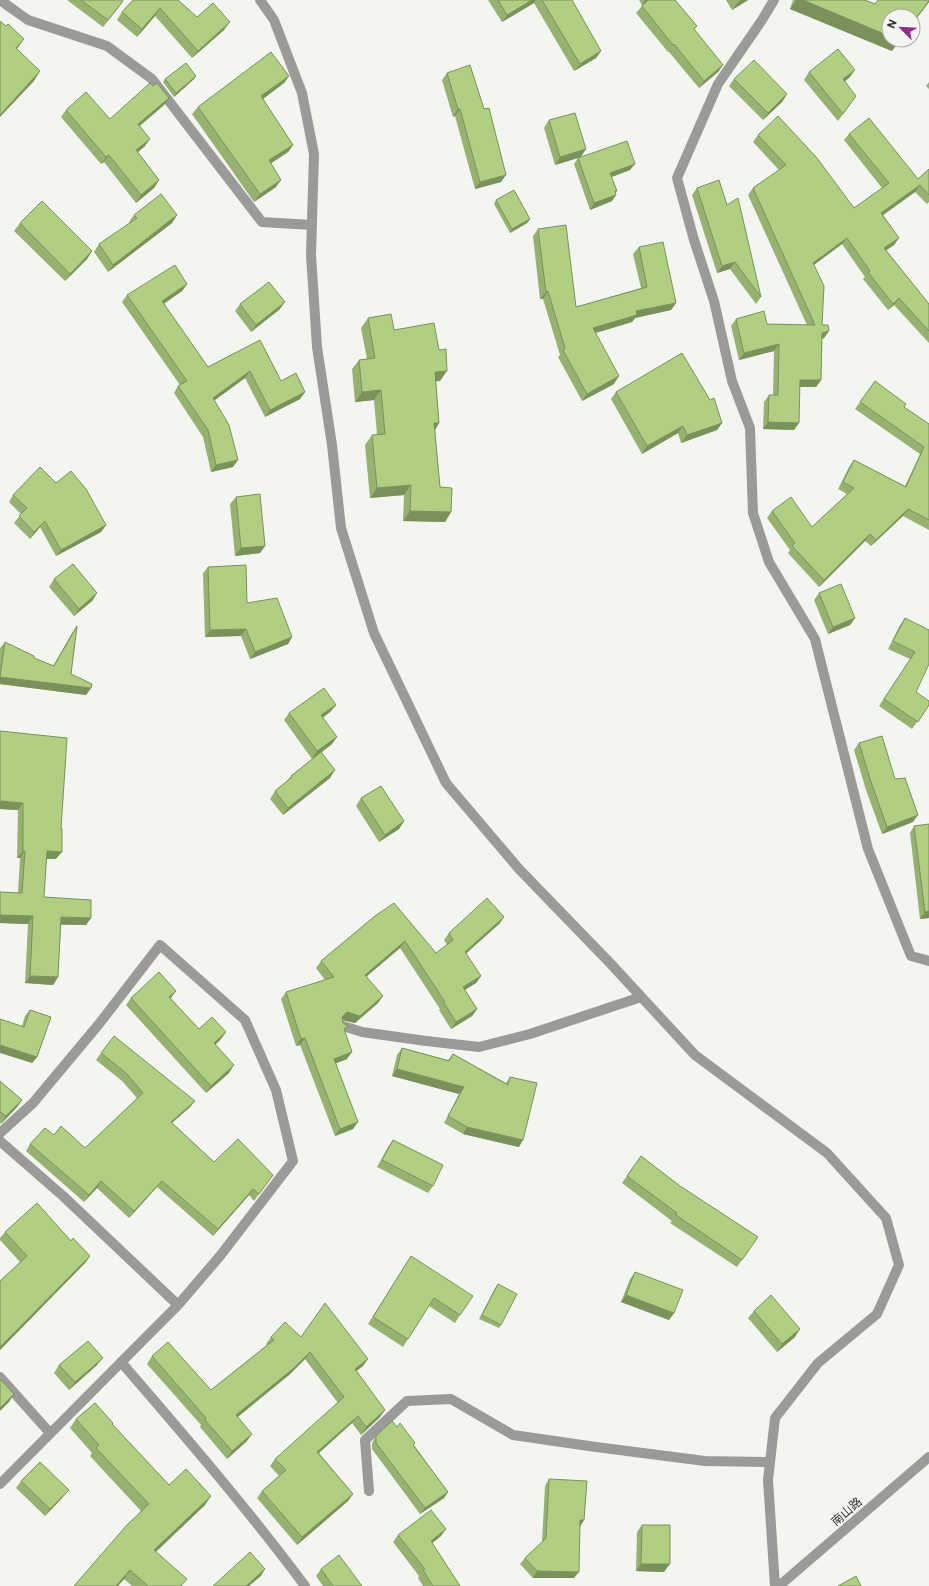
<svg xmlns="http://www.w3.org/2000/svg" width="929" height="1586" font-family="Commissioner,'Noto Sans SC',sans-serif">
<style>
.lines{fill:none;stroke-linecap:round;stroke-linejoin:round}
.service{stroke:#9a9b99;stroke-width:10}
.tertiary{stroke:#9a9b99;stroke-width:10}
.wall{fill:#97b270}
.shaded-wall{fill:#7b915b}
.building{fill:#b0cf82;stroke:#7b915b}
.labels{text-anchor:middle;dominant-baseline:central;stroke-width:3;stroke-linejoin:round;paint-order:stroke}
.street-label{font-size:12px;fill:#30312f;stroke:#f3f6f0}
</style>
<rect width="100%" height="100%" fill="#f3f6f0"/>
<g class="lines">
<path class="service" d="M0 0 28 20 107 46 152 79 262 222 312 225
M260 0 274 20 302 93 314 154 311 255 317 347 332 445 341 528 374 633 446 783 519 869 610 963 695 1055 827 1153 886 1218 899 1265 877 1314 818 1363 775 1418 768 1480 775 1586
M774 0 762 20 718 84 677 178 694 240 714 301 732 381 750 428 753 513 769 562 815 639 868 849 911 956 929 961
M343 1026 362 1032 426 1041 479 1047 530 1034 641 997
M0 1133 33 1103 99 1024 160 945 245 1020 276 1090 293 1161 220 1256 178 1305 0 1484
M0 1141 63 1196 178 1305
M121 1362C184 1435 247 1508 305 1586
M0 1377 50 1433
M369 1491 365 1440 407 1401 451 1399 513 1435 596 1447 705 1461 770 1462"/>
<path class="tertiary" d="M779 1586 929 1457"/>
</g>
<path class="wall" d="M67 0H121L123 1 103 27Z
M133 0 197 17 224 30 192 58 155 16 137 37 117 20 122 12Z
M488 0H572L601 51 596 58 574 71 534 3 502 22Z
M639 0H675L697 26 694 29 723 65 718 72 699 88 669 52H668L636 13 642 6 648 1 642 5Z
M726 0H748L732 10Z
M793 0H865L875 4 929 0V2L913 23V16L892 51 790 9Z
M809 72 850 77 845 81 851 103 838 121 804 80Z
M447 73 501 182 475 189 455 116 453 117 442 80Z
M196 76 194 79 174 97 163 82 165 79Z
M289 76 284 83 263 99 293 145 288 152 271 163 276 187 254 202 192 114 198 107Z
M734 79 787 94 782 102 763 120 729 86Z
M929 82V89L926 86Z
M164 105 140 126 145 146 138 152 159 180 154 188 136 203 104 162 101 164 61 117 66 110 110 119Z
M549 120 581 157 555 165 544 128Z
M849 134 918 179 929 169V202L927 204 915 192 883 215 899 238 894 245 886 250 929 304V343L894 305 888 310 863 279 865 277 842 244 814 265 822 325 829 331 824 338 822 339 821 380 816 387H800L794 430 763 429 764 402 769 395H773L774 351 739 360 731 326 736 319 767 324 807 325 748 195 753 188 779 170 753 142 758 135 854 208 882 188 844 140Z
M578 158 630 170 612 177 615 193 612 201 590 210 574 164Z
M697 188 727 205 761 297 756 304 730 269 717 273 692 195Z
M496 200 530 219 527 223 510 233 494 204Z
M134 215H177L172 223 108 272 94 252 99 244 130 223 129 222Z
M20 223 92 251 87 259 65 281 14 231Z
M538 229 576 307 641 288 633 254 639 247 676 303 671 310 635 318 632 322 596 333 614 384 582 401 558 357 560 355 543 299H540L533 236Z
M187 284 182 291 164 304 208 367 260 340 281 381 305 392 300 399 265 417 245 378 215 400 233 467 211 472 203 437 174 393 178 386 180 385 122 302 127 295Z
M240 304 280 309 251 332 235 311Z
M368 318 394 330 440 381H436L439 423 435 430 440 487 451 512 445 522 403 521 404 495 370 498 365 445 372 435H377L374 400 355 402 352 369 359 360 367 359 361 328Z
M875 381 904 407 929 424V530L903 516 871 546 865 541 819 587 788 553 790 550 767 518 772 511 812 527 847 494 838 489 849 467 854 460 905 486 920 454 855 409Z
M616 392 722 423 717 430 681 443 678 433 642 454 611 399Z
M56 483 106 525 101 532 56 556 40 527 30 539 14 523 21 514 9 502 13 495Z
M236 497 265 546 260 553 235 556 230 504Z
M208 567 247 603 292 637 288 644 250 659 241 636 205 637 203 573Z
M54 579 97 593 92 601 74 616 49 587Z
M819 593 855 618 850 625 828 634 814 600Z
M905 618 929 630 916 692 929 705 912 729 879 706 910 659 888 649 900 625Z
M77 626 71 674 91 688 86 695 0 684V648L5 642 34 658 53 666 72 633Z
M336 705 330 712 323 717 332 744 321 753 330 778 283 815 270 799 275 791 287 781 291 776 318 754 312 759 284 720 289 713Z
M0 731 56 859H46L44 897 91 918 86 925H61L58 977 53 985 25 983 28 924 0 923V892L18 893 20 858H17L18 810 0 809Z
M859 743 895 779 913 822 882 834 866 790 854 750Z
M361 798 404 821 399 829 379 842 356 806Z
M929 824V918L920 919 910 833 914 826Z
M375 916 436 953 447 945 444 940 449 933 504 917 499 924 466 953 481 976 476 983 465 990 477 1009 472 1016 451 1029 439 1010 440 1009 400 948 367 976 378 1003 355 1023 343 1020V1023L348 1026 344 1031 347 1059 336 1063 353 1129 335 1136 300 1045 296 1046 281 999 286 992 325 980 316 968 321 961Z
M131 998H171V999L199 1029 226 1032 221 1039 215 1045 229 1073 206 1093 126 1005Z
M30 1010 37 1057 32 1063 22 1026 25 1016Z
M402 1048 448 1060 453 1054 506 1083 510 1077 519 1147 463 1134 444 1123 459 1094 392 1076 397 1055Z
M101 1053 195 1101 190 1107 172 1123 214 1162 273 1175 254 1201 249 1195 213 1236 157 1187 129 1218 97 1188 84 1202 26 1151 30 1144 54 1135 85 1148 137 1098 122 1081 96 1060Z
M0 1081 22 1100 17 1107 1 1124 0 1123Z
M393 1140 433 1186 428 1193 377 1167 388 1147Z
M641 1156 680 1186 758 1237 737 1267 670 1223 672 1221 622 1183Z
M5 1232 71 1241 90 1256 85 1263 0 1350V1281L20 1262 0 1240V1238Z
M411 1256 460 1315 455 1323 429 1306 403 1347 368 1324Z
M635 1272 674 1313 669 1320 621 1302 630 1279Z
M498 1284 501 1325 499 1328 479 1319 495 1288Z
M754 1311 795 1337 777 1352 748 1318Z
M271 1337H301L363 1366 356 1371 385 1410 380 1417 361 1435 352 1423 319 1453 353 1494 348 1501 297 1545 257 1498 262 1491 279 1476 270 1466 275 1459 338 1403 305 1359 289 1375 238 1417 247 1441 227 1459 200 1427 201 1425 147 1364 152 1356 211 1390 267 1345 266 1344Z
M59 1365H97L69 1390 54 1373Z
M76 1419 112 1424 169 1485 205 1505 156 1552 182 1586H132L124 1579 118 1586H74L141 1511 90 1456 92 1453 70 1428Z
M397 1427 414 1445 448 1492 444 1498 420 1514 372 1449V1443L376 1436Z
M549 1479 574 1578H533L520 1564 525 1558 542 1542 545 1486Z
M21 1481 63 1497 45 1516 16 1488Z
M642 1525 664 1572 636 1571 637 1532Z
M398 1535 441 1536 432 1543 460 1586H423L418 1578 419 1576 393 1542Z
M321 1569 362 1586H323L316 1576Z"/>
<path class="shaded-wall" d="M532 0H536L534 3 502 22 507 15Z
M645 0H649L642 5Z
M741 0H748L732 10 738 2Z
M796 0H803L889 36V40H900L892 51 790 9Z
M123 1 118 8 103 27 108 20Z
M929 1V2L913 23V22Z
M160 8 155 16 137 37 142 29Z
M230 22 224 30 192 58 198 51Z
M24 39 17 49 9 58 16 48Z
M601 51 596 58 574 71 580 64Z
M723 65 718 72 699 88 704 81Z
M855 70 850 77 838 87 843 79Z
M40 71 34 81 0 117V115Z
M196 76 194 79 174 97 176 93Z
M289 76 284 83 256 104 261 96Z
M787 94 782 102 763 120 768 113Z
M169 98 164 105 133 131 138 124Z
M458 109H460L455 116 453 117Z
M150 139 145 146 131 158 136 150Z
M293 145 288 152 264 168 269 160Z
M586 149 581 157 555 165 560 157Z
M109 155 104 162 101 164 106 157Z
M635 164 630 170 606 179 610 173Z
M506 175 501 182 475 189 480 182Z
M159 180 154 188 136 203 141 195Z
M281 180 276 187 254 202 260 194Z
M920 185 915 192 876 220 881 213Z
M615 191H617L613 196 616 195 612 201 590 210 594 203Z
M177 215 172 223 108 272 113 265Z
M530 219 527 223 510 233 512 229Z
M847 238 842 244 808 269 813 263Z
M899 238 894 245 879 255 884 248Z
M92 251 87 259 65 281 70 274Z
M735 262 730 269 717 273 722 266Z
M187 284 182 291 157 308 162 301Z
M548 291 543 299H540L546 292Z
M899 298 894 305 888 310 893 304Z
M285 302 280 309 251 332 256 325Z
M676 303 671 310 635 318 632 322 588 335 593 328 636 311Z
M829 331 824 338 817 340 822 333Z
M779 344 774 351 739 360 744 353Z
M250 371 245 378 208 405 213 398Z
M447 371 440 381 428 382 435 372Z
M619 376 614 384 582 401 587 394Z
M800 380H821L816 387H796Z
M381 390 374 400 355 402 362 392Z
M305 392 300 399 265 417 270 410Z
M768 422 799 423 794 430 763 429Z
M434 423H439L433 433Z
M722 423 717 430 681 443 687 435Z
M683 426 678 433 642 454 647 446Z
M238 460 233 467 211 472 216 465Z
M411 485 404 495 370 498 377 488Z
M908 509 903 516 871 546 876 540Z
M410 511 451 512 445 522 403 521Z
M45 521 30 539 34 532Z
M106 525 101 532 56 556 61 550Z
M870 534 865 541 819 587 824 580Z
M265 546 260 553 235 556 241 548Z
M97 593 92 601 74 616 79 609Z
M855 618 850 625 828 634 833 627Z
M246 629 241 636 205 637 210 630Z
M292 637 288 644 250 659 255 652Z
M0 677 91 688 86 695 0 684Z
M336 705 330 712 316 723 321 715Z
M337 737 332 744 312 759 317 751Z
M335 770 330 778 283 815 288 808Z
M0 801 23 803 18 810 0 809Z
M918 815 913 822 882 834 887 827Z
M404 821 399 829 379 842 385 835Z
M23 851H25L20 858H17Z
M47 851 62 852 56 859H41Z
M929 911V918L920 919 925 912Z
M0 915 33 916 28 924 0 923Z
M61 917 91 918 86 925 56 924Z
M504 917 499 924 460 959 465 952Z
M405 941 400 948 360 982 365 975Z
M30 976 58 977 53 985 25 983Z
M481 976 476 983 458 994 463 987Z
M176 991 171 998 164 1005 169 997Z
M383 996 378 1003 355 1023 342 1020V1017L347 1012Z
M477 1009 472 1016 451 1029 456 1022Z
M226 1032 221 1039 209 1051 214 1043Z
M305 1038 300 1045 296 1046 301 1039Z
M0 1045 37 1057 32 1063 0 1053Z
M352 1052 347 1059 329 1066 334 1059Z
M234 1065 229 1073 206 1093 211 1086Z
M397 1069 464 1087 459 1094 392 1076Z
M22 1100 17 1107 1 1124 6 1116Z
M195 1101 190 1107 166 1128 171 1122Z
M358 1122 353 1129 335 1136 340 1129Z
M467 1127 523 1140 519 1147 463 1134Z
M101 1181 97 1188 84 1202 89 1195Z
M162 1181 157 1187 129 1218 134 1211Z
M253 1189 249 1195 213 1236 218 1229Z
M90 1256 85 1263 0 1350V1348L1 1346Z
M626 1295 674 1313 669 1320 621 1302Z
M800 1329 795 1337 777 1352 782 1344Z
M310 1352 305 1359 289 1375 231 1422 236 1415Z
M103 1358 97 1365 69 1390 75 1382Z
M368 1359 363 1366 350 1376 355 1369Z
M14 1394 9 1402 0 1411V1408Z
M385 1410 380 1417 361 1435 366 1427Z
M358 1416 352 1423 312 1459 317 1452Z
M252 1434 247 1441 227 1459 232 1451Z
M69 1490 63 1497 45 1516 50 1509Z
M448 1492 444 1498 420 1514 425 1508Z
M353 1494 348 1501 297 1545 302 1537Z
M211 1496 205 1505 148 1559 154 1550Z
M580 1520H584L580 1527Z
M446 1529 441 1536 426 1548 431 1541Z
M641 1564H670L664 1572 636 1571Z
M265 1569 261 1576 249 1586H246Z
M130 1570 124 1579 118 1586H116Z
M537 1571 579 1572 574 1578H533Z"/>
<path class="building" d="M81 0H121L123 1 108 20Z
M133 0H178L197 17 213 3 230 22 198 51 160 8 142 29 122 12Z
M498 0H532L507 15Z
M542 0H572L601 51 580 64Z
M648 0H675L697 26 694 29 723 65 704 81 674 44 673 45 642 6Z
M803 0H865L875 4 878 0H929V1L913 22V16H889V36Z
M0 21 6 26 8 24 24 39 16 48 40 71 0 115Z
M838 49 855 70 843 79 856 96 843 114 809 72Z
M271 52 289 76 261 96 293 145 269 160 281 180 260 194 198 107Z
M754 60 787 94 768 113 734 79Z
M186 63 196 76 176 93 165 79Z
M470 65 484 109 489 108 506 175 480 182 460 109H458L447 73Z
M150 83 153 86 157 83 169 98 138 124 150 139 136 150 159 180 141 195 109 155 106 157 66 110 86 92 110 119Z
M575 113 586 149 560 157 549 120Z
M778 116 817 158 854 208 889 183 849 134 869 118 918 179 929 169V195L920 185 881 213 899 238 884 248 929 304V331L899 298 893 304 868 272 870 271 847 238 813 263 824 286 822 325H828L829 331 822 333 821 380H800L799 423 768 422 769 395H778L779 344 744 353 736 319 764 311 767 324 815 325 753 188 786 165 758 135Z
M627 141 635 164 610 173 617 191H615L616 195 594 203 578 158Z
M719 180 727 205 738 198 761 297 735 262 722 266 697 188Z
M514 190 530 219 512 229 496 200Z
M161 194 177 215 113 265 99 244 137 218 134 215Z
M42 201 92 251 70 274 20 223Z
M566 225 576 307 647 287 639 247 663 242 676 303 636 311 637 315 593 328 619 376 587 394 563 350 565 348 548 291 546 292 538 229Z
M175 265 187 284 162 301 208 367 260 340 281 381 296 373 305 392 270 410 250 371 213 398 229 425 238 460 216 465 208 430 178 386 187 381 127 295Z
M269 282 285 302 256 325 240 304Z
M391 314 394 330 434 323 439 350 446 349 447 371 435 372 439 423H434L440 487 452 488 451 512 410 511 411 485 377 488 372 435 385 434 381 390 362 392 359 360 375 358 368 318Z
M682 353 710 400 714 398 722 423 687 435 683 426 647 446 616 392Z
M875 381 906 404 904 407 929 424V520L908 509 876 540 870 534 824 580 792 546 795 543 772 511 791 497 812 527 854 488 843 482 854 460 906 487 924 447 860 402Z
M40 467 56 483 71 471 86 489 106 525 61 550 45 521 34 532 19 516 27 508 13 495Z
M260 494 265 546 241 548 236 497Z
M73 564 97 593 79 609 54 579Z
M246 565 247 603 277 598 292 637 255 652 246 629 210 630 208 567Z
M841 584 855 618 833 627 819 593Z
M905 618 929 630V664L916 692 929 701V705L918 722 884 699 915 652 893 641Z
M77 626 71 674 92 684 91 688 0 677 5 642 34 656V658L54 666Z
M324 688 336 705 321 715 337 737 317 751 289 713Z
M0 731 67 738 61 829H62V852L47 851 44 897 91 900V918L61 917 58 977 30 976 33 916 0 915V892L22 893 25 851H23V803L0 801Z
M882 736 895 779 905 778 918 815 887 827 871 782 859 743Z
M321 752 335 770 288 808 275 791 292 777 291 776Z
M381 786 404 821 385 835 361 798Z
M929 824V911L925 912 914 826Z
M487 898 504 917 465 952 481 976 463 987 477 1009 456 1022 444 1003 445 1002 405 941 365 975 383 996 360 1016 347 1012 342 1017 343 1023 348 1026 344 1029 352 1052 334 1059 358 1122 340 1129 305 1038 301 1039 286 992 334 977 321 961 375 916 394 903 436 953 453 940 449 933Z
M159 972 176 991 169 997 199 1029 212 1017 226 1032 214 1043 234 1065 211 1086 131 998Z
M30 1010 51 1017 37 1057 0 1045V1019L24 1027Z
M114 1036 195 1101 171 1122 214 1162 238 1139 273 1175 259 1194 253 1189 218 1229 162 1181 134 1211 101 1181 89 1195 30 1144 45 1128 54 1135 61 1126 85 1148 143 1093 127 1074 101 1053Z
M402 1048 449 1061 453 1054 508 1085 510 1077 537 1083 523 1140 467 1127 448 1116 464 1087 397 1069Z
M0 1081 22 1100 6 1116 0 1112Z
M393 1140 443 1165 433 1186 382 1160Z
M641 1156 680 1186 758 1237 742 1260 676 1215 677 1213 627 1176Z
M37 1203 71 1241 73 1238 90 1256 1 1346 0 1345V1281L27 1256 5 1232Z
M411 1256 473 1296 460 1315 434 1298 408 1339 373 1317Z
M635 1272 683 1290 674 1313 626 1295Z
M498 1284 517 1294 501 1325 482 1315Z
M771 1295 800 1329 782 1344 754 1311Z
M325 1303 368 1359 355 1369 385 1410 366 1427 358 1416 317 1452 353 1494 302 1537 262 1491 286 1470 275 1459 344 1397 310 1352 294 1368 236 1415 252 1434 232 1451 205 1420 206 1418 152 1356 168 1342 211 1390 274 1340 271 1337 285 1322 301 1337Z
M88 1341 103 1358 75 1382 59 1365Z
M0 1379 14 1394 0 1408Z
M95 1403 113 1423 112 1424 169 1485 186 1469 211 1496 154 1550 187 1579 181 1586H148L130 1570 116 1586H74L126 1526 149 1504 96 1448 99 1445 76 1419Z
M392 1421 397 1427 400 1423 415 1443 413 1445 448 1492 425 1508 376 1443V1436Z
M40 1462 69 1490 50 1509 21 1481Z
M549 1479 587 1481 584 1520H580L579 1572 537 1571 525 1558 546 1538Z
M431 1510 446 1529 431 1541 460 1586H433L423 1570 425 1569 398 1535Z
M642 1525H670V1564H641Z
M250 1552 265 1569 246 1586H213Z
M339 1555 362 1586H333L321 1569Z
M856 1576 861 1586H838Z"/>
<g class="labels">
<g class="street-label">
<text transform="translate(846 1511) rotate(-41)">南山路</text>
</g>
</g>
<g transform="translate(901 28) rotate(294)"><circle r="19" fill="#f3f6f0" stroke="#a5a7a3"/>
<path d="M0-3L7 15L0 10L-7 15Z" fill="#922a8e"/>
<text y="-6" font-size="11" font-weight="bold" text-anchor="middle" fill="#30312f">N</text>
</g>
</svg>
